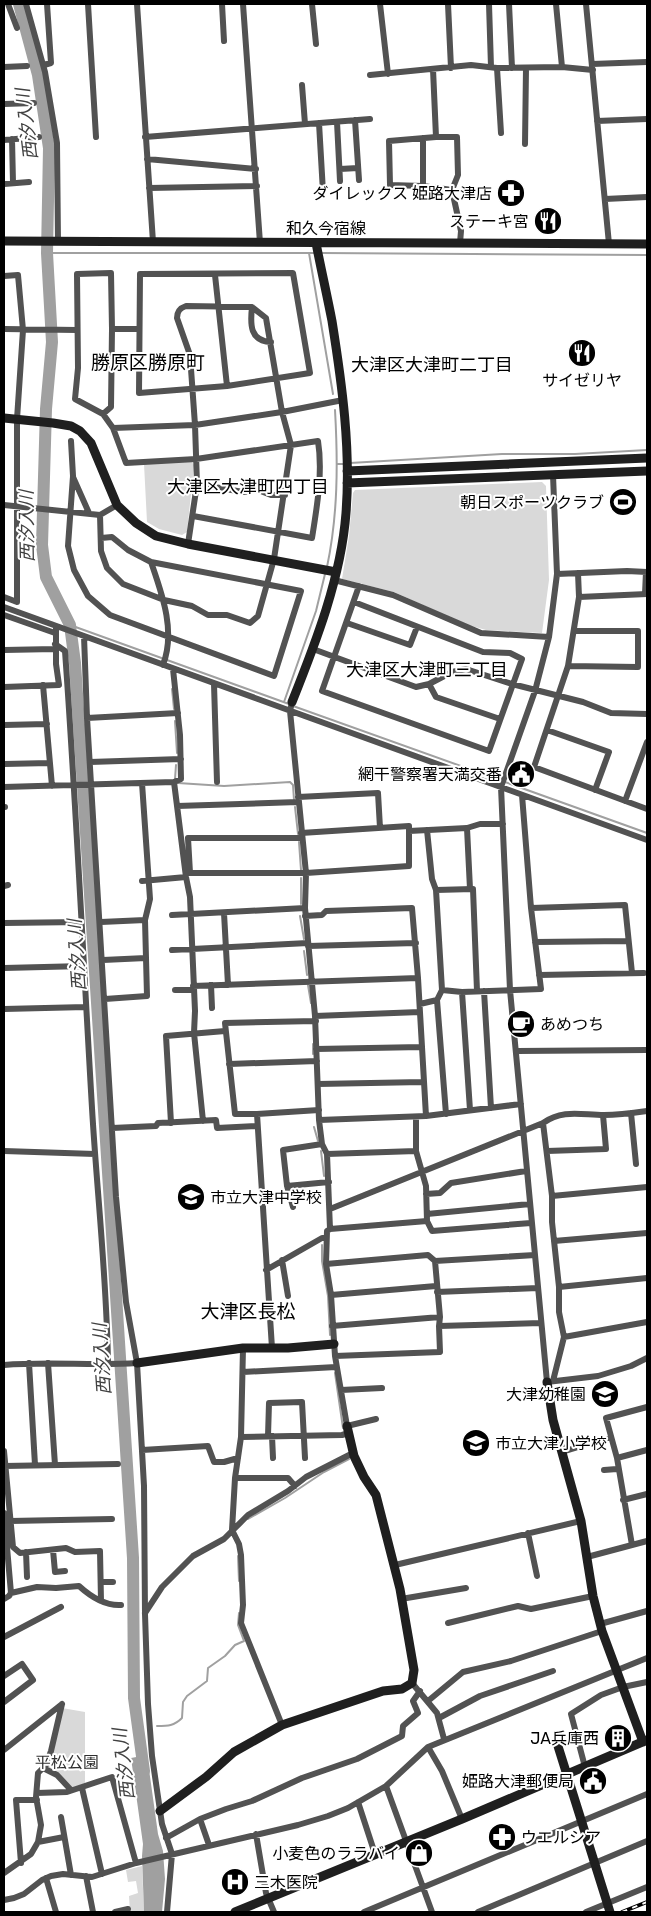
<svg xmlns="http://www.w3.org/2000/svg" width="651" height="1916" font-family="Rubik,'Noto Sans JP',sans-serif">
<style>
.green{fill:#d9d9d9}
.water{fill:#a0a0a0}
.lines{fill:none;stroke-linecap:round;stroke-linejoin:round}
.stream{stroke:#a0a0a0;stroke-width:2}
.river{stroke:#a0a0a0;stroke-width:12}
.street{stroke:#525252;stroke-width:6}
.secondary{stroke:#1f1f1f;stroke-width:9}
.rail-casing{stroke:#000;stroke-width:4}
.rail{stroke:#fff;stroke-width:2;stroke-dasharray:5.5;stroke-linecap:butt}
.labels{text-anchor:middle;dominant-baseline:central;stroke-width:4;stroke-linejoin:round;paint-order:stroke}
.poi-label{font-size:16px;fill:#000;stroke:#fff;text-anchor:end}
.street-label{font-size:16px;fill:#000;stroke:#fff}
.park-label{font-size:16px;fill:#303030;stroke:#fff}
.water-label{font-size:18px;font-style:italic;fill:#414141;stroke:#fff}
.neighbourhood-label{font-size:18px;fill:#000;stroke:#fff}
.quarter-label{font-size:19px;fill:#000;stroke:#fff}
</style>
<rect width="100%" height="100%" fill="#fff"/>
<path class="green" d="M191 461 194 465 187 532 182 535 159 529 147 522 144 464Z
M542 482 546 486 549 580 542 633 486 630 468 625 394 592 342 579 349 536 353 493 355 490Z
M62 1708 85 1712V1783L68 1790 56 1777 44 1771Z
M142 1866 144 1912H130L129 1896 138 1893 136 1881 128 1882 126 1870Z"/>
<path class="water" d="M147 1755 158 1834 163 1851 165 1879 162 1912H144L142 1856 143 1844 131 1758Z"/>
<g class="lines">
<path class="stream" d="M47 253H315
M309 253 333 394
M322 253 647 255
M350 463 502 454H575L647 450
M338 464H345
M327 567C338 515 338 463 335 410
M70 625 289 704
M172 689 174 709
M284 702 316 611 325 574
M293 706 500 780
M175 721 177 753
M175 779 176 765
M505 782 647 833
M178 783 224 786 290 782 293 785 294 800
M295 807 298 834
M299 842 301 870
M301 904V878
M300 916 304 939
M304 951 307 975
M308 985 311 1003
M313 1044V1054
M314 1127 318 1141
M321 1151 324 1176
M322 1245V1261L328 1296 330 1335
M335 1373 343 1428
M248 1519 285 1498 324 1472 349 1459
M238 1556 239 1581
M157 1726C168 1726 174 1726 182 1718L183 1702 187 1696 207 1681 208 1668 225 1656 235 1645 244 1641 238 1625 239 1613"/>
<path class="river" d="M19 4 38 75 49 148 47 253 52 342 46 409 42 545 46 577 70 625 75 663 133 1558 134 1698 144 1771"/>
<path class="street" d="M8 4 17 28
M26 4 45 72 57 143 58 242
M88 4 96 137
M137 4 153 242
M222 4 224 41
M243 4 260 243
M312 4 316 44
M380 4 388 74
M448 4 451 68
M489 4 491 67
M509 4 512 68
M556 4 562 67
M586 4 609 244
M592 64 647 62
M44 65 51 63 47 4
M4 67 27 66
M497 68 501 133
M433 69 436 137
M370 75 471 65 497 68 562 67 593 70
M302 85 305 124
M4 104 34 103
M355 120 359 180
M597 121 647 119
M337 122 340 181
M319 123 323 192
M145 137 370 119
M436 137H457L458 175 452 190 423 186 390 185 389 141Z
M12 139 13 183
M4 140 39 137
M525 144 526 68
M147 159 256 169
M340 169 358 168
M4 184 29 182
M423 186V138
M149 188 257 186
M452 190 461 231 460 243
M605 199 647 197
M293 273 310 373 227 386 139 393 140 274Z
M215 275 227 386
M4 276 18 275 23 330 17 419V602L4 597
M252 307C250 325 250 341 271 342
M4 329 77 330
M112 329H139
M103 414 111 407 112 329 111 273 77 274 78 368 75 399 103 414 113 428 126 463 196 459 318 441C323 472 317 507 312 538L193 516
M113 428 195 425 282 412 343 400
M71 441 73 476 68 546 74 570 88 596 110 615 274 676 301 591 151 562 128 550 112 537 101 538
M553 475 557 574 549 637 535 691 501 787 510 990 547 1382 598 1376 631 1366 647 1358
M73 477 89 513
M197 484 243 492 258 490 271 495H285
M4 505 100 515
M117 505 100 515 101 551 107 568 123 584 164 600 192 606 208 615H227L250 623 258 616 274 559 291 445 282 412 266 318 252 307 186 306C180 308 177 311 177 318L190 355 195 425 197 484 188 544
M151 562C162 594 176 631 163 665
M578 573 579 597
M557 574 627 571 647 572
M334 580 393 595 481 633 549 637
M645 594 646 572
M647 594 579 597 568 666 534 767 647 809
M354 602 483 652 510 653 522 659 489 751 322 691 359 586
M4 607 647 840
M4 615 55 633
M347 623 410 645 417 627
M84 636 87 718 116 1197 126 1302 137 1363 144 1486 145 1614 148 1704 152 1756 162 1824 172 1854 167 1912
M55 644 65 651C76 803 83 956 92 1108 97 1194 107 1279 108 1365
M313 649 416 687 429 684 452 672 466 669 512 684 583 702 611 713 647 714
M4 650 55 649
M568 666 638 667V631H575
M214 684 217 782
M429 684 436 697 500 719
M43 685 52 786
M4 687 59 685 56 664V626
M292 702 290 711 306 873 305 908 315 1016 319 1120 322 1144 327 1154 330 1229 327 1231 326 1264 331 1295 335 1356 347 1426 376 1419
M87 718 178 713
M4 725 47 724
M547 730 609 752 595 790
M90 762 181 759
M4 764 50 763
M174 782 186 877 190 897 195 1011 194 1033 203 1121
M4 787 174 782 181 779 180 735 173 669
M298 797 378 793 380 828
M625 801 647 742
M177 806 298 802
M4 807H5
M467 828 470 889
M427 830 432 879 436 890 442 990 437 1000 446 1114
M409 831 467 828 480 824H503
M301 833 409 826V866L306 873H190L188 838H301
M142 881 186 877
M4 886 8 885
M436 890 473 889 477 991
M531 908 625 905 632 973
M224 913 228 985
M172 915 305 908
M305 916 322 915 326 911 412 908 418 978 426 1116
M101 922 145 920
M4 923 81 922
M535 942 628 941
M308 946 416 943
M172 950 308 943
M103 960 146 958
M4 968 84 966
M539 975 644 973
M211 985 212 1008
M193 986 418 978
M175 990H193
M442 990 462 992 541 989 531 908 522 795
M484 991 491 1108
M462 992 470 1110
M105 999 147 996 145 920 150 899 142 783
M420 1004 437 1000
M4 1009 86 1007
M315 1016 420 1012
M316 1021 225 1023 235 1114H257L319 1110
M316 1049 422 1047
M517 1051 647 1050
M229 1064 317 1061
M318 1084 423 1082
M631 1113 636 1164
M257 1114 272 1348
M416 1117V1151L426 1186 427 1221 432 1231 531 1223
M319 1120 426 1116 521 1104
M171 1123 166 1036 225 1031
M543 1123 552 1196V1222L559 1287V1312L564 1337 553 1381
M112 1128 156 1126 158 1123 216 1120 217 1128 257 1126
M322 1144 283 1150 287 1186 329 1182
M4 1151 95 1154
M547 1151 606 1149 603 1115
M327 1154 416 1151
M287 1186 293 1207
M426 1194 440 1193 451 1183 526 1171
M552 1196 647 1187
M330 1209 543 1123C563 1109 581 1115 604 1115 619 1115 633 1113 647 1111
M427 1214 530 1204
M330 1229 427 1221
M554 1241 647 1233
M282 1260 288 1296
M326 1264 428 1255 435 1261 535 1255
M266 1270 322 1238H326
M559 1287 647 1278
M437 1292 538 1288
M331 1295 436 1286
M332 1326 440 1317
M439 1326 541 1323
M564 1337 647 1322
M243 1348 241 1437 235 1478 232 1530 239 1544 241 1555 243 1605 241 1623 282 1725
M335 1356 440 1352 439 1326 440 1317 435 1261
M29 1363 35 1465
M48 1363 55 1465
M4 1365C48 1361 92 1366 137 1363
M243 1372 336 1367
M341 1390 382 1388
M268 1436 269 1403 302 1402 305 1458
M272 1436 273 1458
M241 1437 342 1435 349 1433
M142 1450 208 1446 214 1462H224L238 1458
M4 1451 13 1547 20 1553 66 1548 75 1552 100 1551 101 1601
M562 1452 611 1437
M617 1458 647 1450
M4 1466 118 1464
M604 1470 617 1469
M235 1478H288L295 1486
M623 1500 647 1494
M4 1513 11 1593 9 1596 4 1599
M10 1521 112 1519
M528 1533 537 1576
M632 1545 617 1458 606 1418 647 1407
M53 1550 55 1572 65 1571
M26 1552 27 1577
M587 1557 647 1541
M395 1565 581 1521
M101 1582H113
M11 1593 37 1587 56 1588 79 1586C90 1596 105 1606 121 1605
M401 1599 466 1588
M145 1613 162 1587 193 1556 224 1539 248 1515 288 1491 306 1477 353 1453
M448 1623 518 1606 531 1609 593 1596
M600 1624 647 1611
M4 1637 61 1607
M4 1676 22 1664 33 1680 4 1702
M412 1683 437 1713 444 1739
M428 1701 463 1672 511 1661 602 1631
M439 1718 480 1696 553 1671
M428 1747 442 1771 462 1819
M4 1750 62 1704
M585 1767 571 1714 601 1695 623 1687 647 1682
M43 1768 57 1775 71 1790
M386 1786 432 1912
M82 1788 102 1874
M37 1793 67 1792 112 1777 136 1863
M358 1802 375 1854
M61 1817 71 1875
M200 1819 209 1845
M256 1834 266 1893 274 1912
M166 1838 200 1819 226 1809 252 1801 302 1778 357 1759 402 1736 403 1726 418 1713 413 1701 420 1691
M38 1842 64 1837
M21 1863 16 1800H37
M4 1873 31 1854 38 1842 41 1825 36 1797 38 1773 46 1765 51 1751 62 1704
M86 1876 93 1912
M46 1878 56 1912
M4 1900 14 1898 24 1894 42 1880 51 1876 63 1874 92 1877 136 1863 298 1825 328 1816 348 1808 386 1786 428 1747 647 1658
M115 1912 128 1909
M364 1912 647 1794
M478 1912 647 1841
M586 1912 647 1887"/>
<path class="secondary" d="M4 241 647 244
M4 418 53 423 71 426 80 431 91 443 117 505 136 523 156 536 188 544 336 572
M347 471 647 458
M347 483 647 471
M292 702C316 642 341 578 346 513 351 449 342 384 332 321 327 295 321 269 316 243
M137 1363 243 1348H288L334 1344
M547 1382 553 1420 581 1521 593 1596 602 1631 643 1742
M557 1743 610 1912
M160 1811 206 1777 234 1752 282 1725 383 1691 402 1689 412 1683 414 1670 400 1589 376 1495 364 1477 354 1456 347 1426
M235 1912 462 1819 647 1740"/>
<defs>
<path id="rail" d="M622 1912 647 1902"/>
</defs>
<use href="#rail" class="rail-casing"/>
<use href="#rail" class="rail"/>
</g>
<defs>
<symbol id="pharmacy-disc" viewBox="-11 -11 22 22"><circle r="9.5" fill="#000" stroke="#fff"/><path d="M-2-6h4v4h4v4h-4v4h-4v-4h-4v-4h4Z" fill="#fff"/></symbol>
<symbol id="restaurant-disc" viewBox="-11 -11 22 22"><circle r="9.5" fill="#000" stroke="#fff"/><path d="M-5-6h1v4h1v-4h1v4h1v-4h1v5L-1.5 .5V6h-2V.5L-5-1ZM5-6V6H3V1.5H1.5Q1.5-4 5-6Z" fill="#fff"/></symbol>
<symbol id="stadium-disc" viewBox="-11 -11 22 22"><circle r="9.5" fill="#000" stroke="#fff"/><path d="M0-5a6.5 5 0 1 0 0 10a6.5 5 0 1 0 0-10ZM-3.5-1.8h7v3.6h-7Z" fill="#fff"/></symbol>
<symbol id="civic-disc" viewBox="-11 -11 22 22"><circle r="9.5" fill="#000" stroke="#fff"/><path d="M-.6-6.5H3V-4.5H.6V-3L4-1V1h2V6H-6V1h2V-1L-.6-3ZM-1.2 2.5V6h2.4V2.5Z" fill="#fff"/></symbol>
<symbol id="cafe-disc" viewBox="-11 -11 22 22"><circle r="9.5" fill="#000" stroke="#fff"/><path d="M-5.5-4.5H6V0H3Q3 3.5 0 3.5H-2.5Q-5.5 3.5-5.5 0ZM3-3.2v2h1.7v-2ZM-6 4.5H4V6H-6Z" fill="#fff"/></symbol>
<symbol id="school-disc" viewBox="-11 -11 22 22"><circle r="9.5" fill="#000" stroke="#fff"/><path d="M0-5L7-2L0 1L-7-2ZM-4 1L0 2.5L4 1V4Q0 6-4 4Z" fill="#fff"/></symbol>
<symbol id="building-disc" viewBox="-11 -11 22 22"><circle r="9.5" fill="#000" stroke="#fff"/><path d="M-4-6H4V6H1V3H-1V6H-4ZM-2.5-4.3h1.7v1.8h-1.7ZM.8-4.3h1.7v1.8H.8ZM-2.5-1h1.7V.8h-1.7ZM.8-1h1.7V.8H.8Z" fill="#fff"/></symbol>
<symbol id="shop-disc" viewBox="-11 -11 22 22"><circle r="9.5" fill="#000" stroke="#fff"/><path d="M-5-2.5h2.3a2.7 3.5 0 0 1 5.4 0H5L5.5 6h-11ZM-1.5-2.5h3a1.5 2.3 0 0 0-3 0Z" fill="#fff"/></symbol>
<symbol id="hospital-disc" viewBox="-11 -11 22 22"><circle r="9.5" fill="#000" stroke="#fff"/><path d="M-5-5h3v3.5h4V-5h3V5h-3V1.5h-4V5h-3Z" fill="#fff"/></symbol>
</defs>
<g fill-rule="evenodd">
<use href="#pharmacy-disc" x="495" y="177" width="32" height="32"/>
<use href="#restaurant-disc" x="532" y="205" width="32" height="32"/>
<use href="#restaurant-disc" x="566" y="337" width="32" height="32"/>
<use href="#stadium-disc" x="607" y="486" width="32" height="32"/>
<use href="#civic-disc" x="505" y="758" width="32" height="32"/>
<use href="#cafe-disc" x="505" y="1008" width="32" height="32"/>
<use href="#school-disc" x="175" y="1181" width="32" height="32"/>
<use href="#school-disc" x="589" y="1378" width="32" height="32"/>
<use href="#school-disc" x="460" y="1427" width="32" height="32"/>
<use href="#building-disc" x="602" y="1722" width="32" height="32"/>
<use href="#civic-disc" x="577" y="1765" width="32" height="32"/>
<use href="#pharmacy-disc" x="486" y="1821" width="32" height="32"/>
<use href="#shop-disc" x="403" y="1837" width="32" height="32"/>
<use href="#hospital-disc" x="219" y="1866" width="32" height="32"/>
</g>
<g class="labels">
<g class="poi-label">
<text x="492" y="193">ダイレックス 姫路大津店</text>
<text x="529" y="221">ステーキ宮</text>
<text x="582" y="380" text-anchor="middle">サイゼリヤ</text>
<text x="604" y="502">朝日スポーツクラブ</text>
<text x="502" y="774">網干警察署天満交番</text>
<text x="540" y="1024" text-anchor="start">あめつち</text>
<text x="210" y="1197" text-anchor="start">市立大津中学校</text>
<text x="586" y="1394">大津幼稚園</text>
<text x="495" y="1443" text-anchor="start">市立大津小学校</text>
<text x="599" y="1738">JA兵庫西</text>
<text x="574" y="1781">姫路大津郵便局</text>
<text x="521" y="1837" text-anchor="start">ウエルシア</text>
<text x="400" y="1853">小麦色のララバイ</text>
<text x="254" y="1882" text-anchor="start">三木医院</text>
</g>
<g class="street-label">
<text x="326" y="228">和久今宿線</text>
</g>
<g class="park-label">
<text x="67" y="1762">平松公園</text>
</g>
<g class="water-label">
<text transform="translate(27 124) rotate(-97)">西汐入川</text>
<text transform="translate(27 526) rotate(-91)">西汐入川</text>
<text transform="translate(77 955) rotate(-94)">西汐入川</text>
<text transform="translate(102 1359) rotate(-94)">西汐入川</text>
<text transform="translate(124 1764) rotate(-97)">西汐入川</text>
</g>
<g class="neighbourhood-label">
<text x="432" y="365">大津区大津町二丁目</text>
<text x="248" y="487">大津区大津町四丁目</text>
<text x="427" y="670">大津区大津町三丁目</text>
</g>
<g class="quarter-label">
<text x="148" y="362">勝原区勝原町</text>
<text x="248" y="1311">大津区長松</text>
</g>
</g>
<rect width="651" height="1916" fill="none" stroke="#000000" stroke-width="10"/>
</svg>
